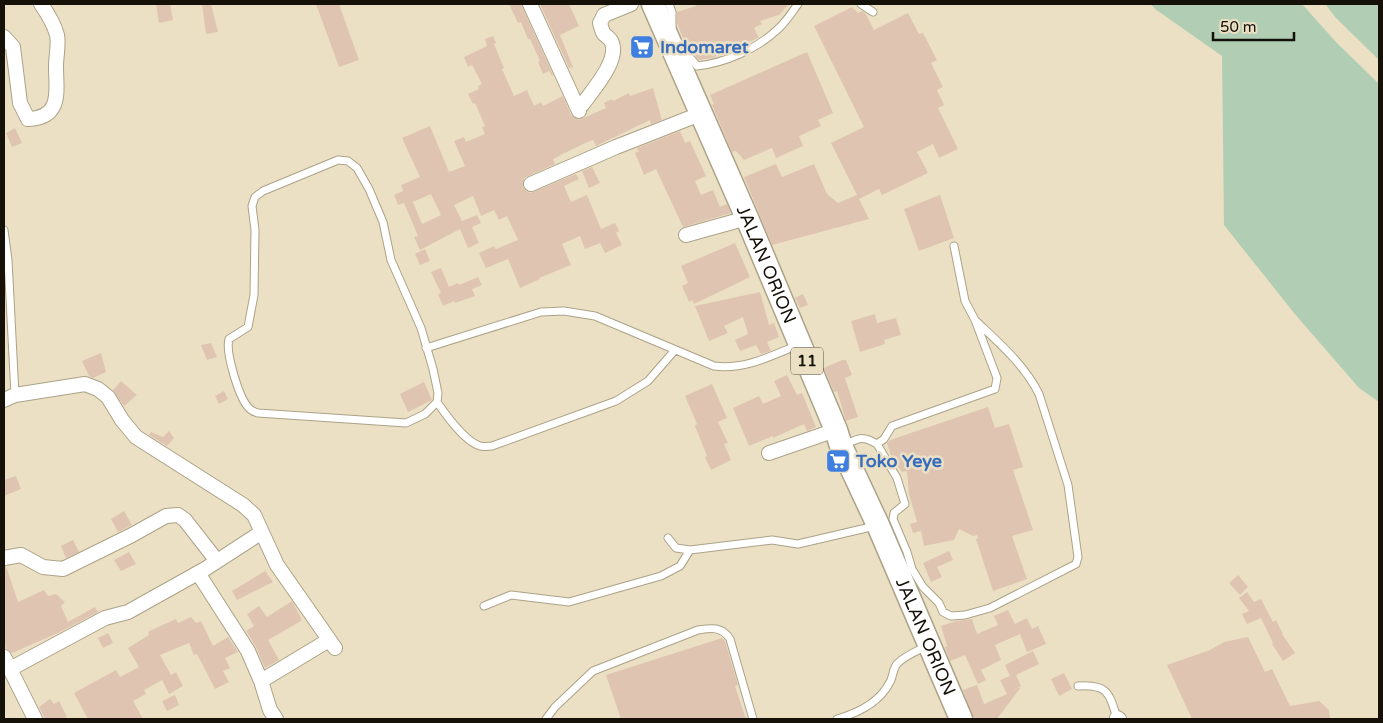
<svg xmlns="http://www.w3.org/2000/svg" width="1383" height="723" font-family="'Varela Round',sans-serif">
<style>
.green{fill:#b1ceb4}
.building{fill:#dfc5b1;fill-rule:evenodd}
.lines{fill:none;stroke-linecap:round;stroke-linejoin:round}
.service-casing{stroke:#aca287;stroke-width:9}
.minor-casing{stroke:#aca287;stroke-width:16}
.trunk-casing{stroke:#aca287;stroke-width:25}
.service{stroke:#fff;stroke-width:7}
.minor{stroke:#fff;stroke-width:14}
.trunk{stroke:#fff;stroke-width:22}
.labels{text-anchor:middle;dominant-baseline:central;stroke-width:5;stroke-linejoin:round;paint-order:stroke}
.shield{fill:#ebe0c4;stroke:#554f40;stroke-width:1}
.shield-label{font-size:16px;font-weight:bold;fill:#151108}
.shop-label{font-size:18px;font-weight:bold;fill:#366cbe;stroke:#ebe0c4;text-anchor:start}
.street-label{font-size:18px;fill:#151108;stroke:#ebe0c4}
</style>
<rect width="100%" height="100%" fill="#ebe0c4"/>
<path class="green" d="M1151 4H1302L1336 42 1379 84V402L1359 388 1294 313 1224 225 1222 56 1155 9Z
M1325 4H1379V60L1336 18Z"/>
<path class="building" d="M156 4H170L173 20 159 23Z
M202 4H211L218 32 206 34Z
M316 4H339L359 60 339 67Z
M509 4H521L553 75 552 76 549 71 543 74 538 62 540 61 530 39H528L521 22 518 23Z
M540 4H569L579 26 560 35 573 67 569 68Z
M695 4H789L779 15 760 21 762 24 754 28 759 38H758L712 58 699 60 686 46 677 23V12L696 6Z
M852 7 858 13 862 11 866 14 874 30 908 13 919 34 923 33 937 60 931 63 943 87 937 90 944 105 938 108 958 149 939 158 933 144 917 152 928 173 882 195 879 189 859 199 869 219 772 245 744 177 776 164 782 177 814 164 827 194 838 203 857 195 831 143 864 127 814 26Z
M493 36 496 43 494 44 504 68 502 69 514 96 527 90 534 106 541 102 543 106 563 96 571 115 579 120 606 108 604 103 612 99 613 101 629 93 630 96 653 88 662 120 651 124 650 120 596 146 593 140 585 143 553 159 555 164 524 178 523 187 526 191 530 193 576 174 579 179 564 186 571 202 587 195 601 229 615 223 619 231 616 233 622 245 605 253 600 243 585 249 580 236 562 244 571 265 539 278 540 279 520 288 508 259 486 268 479 253 494 246 496 249 518 240 507 216 499 220 494 210 481 216 473 196 454 205 462 221 477 215 481 223 472 227 479 243 468 248 460 229 420 250 414 237 418 236 404 203 398 205 394 195 403 191 401 185 420 177 402 138 430 126 449 172 465 166 454 141 464 137 466 142 485 134 482 127 485 126 475 103 473 104 468 94 479 89 478 86 482 84 472 65 468 67 464 57 487 46 485 39ZM431 194 441 215 422 224 413 202Z
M807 52 833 113 818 120 821 126 799 136 803 146 776 158 772 148 744 160 736 151 732 152 712 105 714 104 710 95Z
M15 128 22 143 12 147 6 133Z
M680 131 685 143 690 141 706 176 695 181 701 195 713 190 720 207 727 204 731 213 683 227 656 169 644 175 635 153 639 151 637 148Z
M592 167 600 183 589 188 582 171Z
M940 195 954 238 919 251 904 209Z
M735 243 750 277 694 304 692 300 689 302 682 286 688 283 681 266Z
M425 249 430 261 420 265 415 254Z
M441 268 449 287 458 283 459 285 478 277 482 285 472 289 475 296 455 303 454 301 443 306 438 294 441 293 431 272Z
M760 292 769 325 774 323 779 337 767 342 771 351 761 354 756 345 740 351 735 340 748 334 743 317 724 326 728 333 709 341 695 306Z
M803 294 808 305 800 308 795 298Z
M875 314 877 323 896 318 901 335 884 340 885 344 860 352 851 321Z
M211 343 217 357 207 360 201 345Z
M101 353 106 372 93 378 89 376 82 361Z
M842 360H846L852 375 845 378 858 417 846 421 837 391 834 392 824 368Z
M787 375 797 395 802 393 816 427 807 431 804 424 773 438V436L749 446 733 408 759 396 763 404 781 396 774 381Z
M121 381 137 395 124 406 113 390Z
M424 382 432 400 408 412 400 394Z
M712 384 727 418 718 422 728 443 724 444 731 460 711 470 705 457 707 456 695 426 697 424 685 396Z
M224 391 228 399 219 404 215 396Z
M988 407 995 428 1009 424 1023 467 1013 470 1033 530 1012 536 1027 579 993 591 976 539 978 538 977 535 973 536 959 529 954 540 924 546 921 531 913 533 910 524 917 522 909 494 907 471 902 472 892 459 887 443 890 440Z
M169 431 174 438 167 446 149 435 151 432 163 437Z
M16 476 21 489 4 496V480Z
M124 511 132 525 118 532 111 519Z
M73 540 79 552 66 558 61 546Z
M949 551 953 560 937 567 942 577 931 582 923 563Z
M129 552 136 564 121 571 114 560Z
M6 566 18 602 44 590 48 596 56 594 65 602 61 606 68 622 95 607 98 612 58 633 12 653 6 649 4 642V567Z
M265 571 273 582 237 600 232 591Z
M1238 575 1248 587 1240 595 1229 583Z
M1247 592 1254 602 1261 599 1273 622 1276 620 1283 634H1282L1295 653 1283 661 1272 644 1273 643 1261 618 1247 624 1242 614 1249 611 1239 598Z
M292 601 301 618V621L268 640 279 660 265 668 256 647 246 631 254 626 247 614 259 606 267 617Z
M1008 610 1015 624 1027 618 1032 629 1038 626 1046 644 1027 652 1020 634 995 645 1001 660 981 670 986 680 978 684 965 655 950 661 945 647 947 646 941 626 956 621 972 619 977 634 998 625 994 616Z
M191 617 196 623 201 621 213 646 228 637 238 652 225 658 230 668 223 671 229 682 215 689 197 654 194 655 189 643 160 655 171 675 176 672 183 686 169 694 162 680 144 690 146 694 133 701 143 719H88L74 693 116 670 120 677 139 667 128 648 149 635 148 632 156 628 176 619 178 623Z
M108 633 113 643 103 648 98 638Z
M1248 637 1265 672 1272 669 1290 706 1319 701 1329 710 1330 719H1192L1167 665 1210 650 1224 642Z
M722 638 725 641 738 685 735 686 746 719H621L606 675Z
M1033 651 1039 664 1016 675 1021 686 1015 689 1021 687 997 719H974L963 690 977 685 984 704 1007 694 1000 680 1010 676 1005 665Z
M1064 673 1072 689 1059 696 1051 679Z
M175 695 179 705 167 711 162 701Z
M50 699 54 704 59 701 67 717 62 719H45L39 707Z"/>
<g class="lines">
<defs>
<path id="service" d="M669 4 672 12V29
M861 4 873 12
M685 51 697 66C725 63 757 49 778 29 786 22 792 12 798 4
M338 160 348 161 357 168 369 189 383 222 391 260 421 328 433 369 438 393 437 402 425 414 406 423 258 413C254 412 251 411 248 407 239 397 225 352 229 339L248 327 254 295 255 230 252 206 255 197 263 191Z
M4 230 8 260 15 395
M954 246 965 301 975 320
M426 348 541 312 564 311 595 316 714 366C744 370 771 356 798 345
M437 402C446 415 464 441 480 446 483 447 489 446 492 446L616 401 648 381 675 350
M844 445C859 438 862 435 877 444L884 439 892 426 995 389 997 378 975 320C999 343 1024 364 1039 394L1068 485 1078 557 1076 564 990 608 965 615 951 616 943 612 939 603 923 587 912 569 907 552 893 519 894 513 905 504 897 478 877 444
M668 538 676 548 690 550
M484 606 511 595 569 602 661 576 680 566 690 550 772 540 798 544 875 526
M1078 686C1107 684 1109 692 1117 718
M546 719 555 707 593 671 698 630C711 628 722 626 730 639L753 719
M837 719C858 713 880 702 890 682 893 677 893 668 897 664 904 656 917 651 927 646"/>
<path id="minor" d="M530 4 579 111
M4 37 13 47 20 103 28 119C63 118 56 90 56 66 56 57 59 44 57 35 54 24 48 14 41 4
M576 105H582C592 91 619 61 612 43 611 39 607 37 604 34 602 31 601 27 600 23L604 15 631 4
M531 184 616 147 700 114
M686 235 747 218
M4 400 15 395 85 384 98 389 108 397 122 420 136 437 243 505 254 515 277 565 335 648
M769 453 836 430
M4 558 21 555 43 567 63 569 132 535 166 516 178 515 185 520 217 561
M198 573 248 651 261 681
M4 657 35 719
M10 669 105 618 128 612 205 569 262 532
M1117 718 1119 719
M276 719 270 710 261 681 329 640"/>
<g id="trunk">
<path id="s1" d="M653 4 747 218 836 430 841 446 878 525 961 719"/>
</g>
</defs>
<use href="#service" class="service-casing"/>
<use href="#minor" class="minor-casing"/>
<use href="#trunk" class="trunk-casing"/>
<use href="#service" class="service"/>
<use href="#minor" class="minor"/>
<use href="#trunk" class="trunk"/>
</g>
<defs>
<symbol id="supermarket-square" viewBox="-11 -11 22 22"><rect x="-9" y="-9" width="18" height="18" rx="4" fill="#3f7fe0" stroke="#ebe0c4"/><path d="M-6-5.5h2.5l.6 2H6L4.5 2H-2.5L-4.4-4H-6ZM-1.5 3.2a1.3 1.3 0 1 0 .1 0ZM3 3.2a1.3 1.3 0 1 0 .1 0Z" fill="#fff"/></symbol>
</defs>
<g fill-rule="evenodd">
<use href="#supermarket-square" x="628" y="33" width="28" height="28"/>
<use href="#supermarket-square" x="824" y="447" width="28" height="28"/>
</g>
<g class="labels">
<rect class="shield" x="791" y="347.5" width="32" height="27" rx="4"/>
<g class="shield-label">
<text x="807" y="361">11</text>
</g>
<g class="shop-label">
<text x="660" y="47">Indomaret</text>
<text x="856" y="461">Toko Yeye</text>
</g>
<g class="street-label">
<text stroke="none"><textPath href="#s1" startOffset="284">JALAN ORION</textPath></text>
<text stroke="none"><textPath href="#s1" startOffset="689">JALAN ORION</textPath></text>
</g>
</g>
<rect width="1383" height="723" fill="none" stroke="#151108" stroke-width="10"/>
<path d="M1213 32v8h81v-8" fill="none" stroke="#151108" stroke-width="2.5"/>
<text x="1220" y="32" font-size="15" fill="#151108" stroke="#ebe0c4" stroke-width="4" paint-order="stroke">50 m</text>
</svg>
